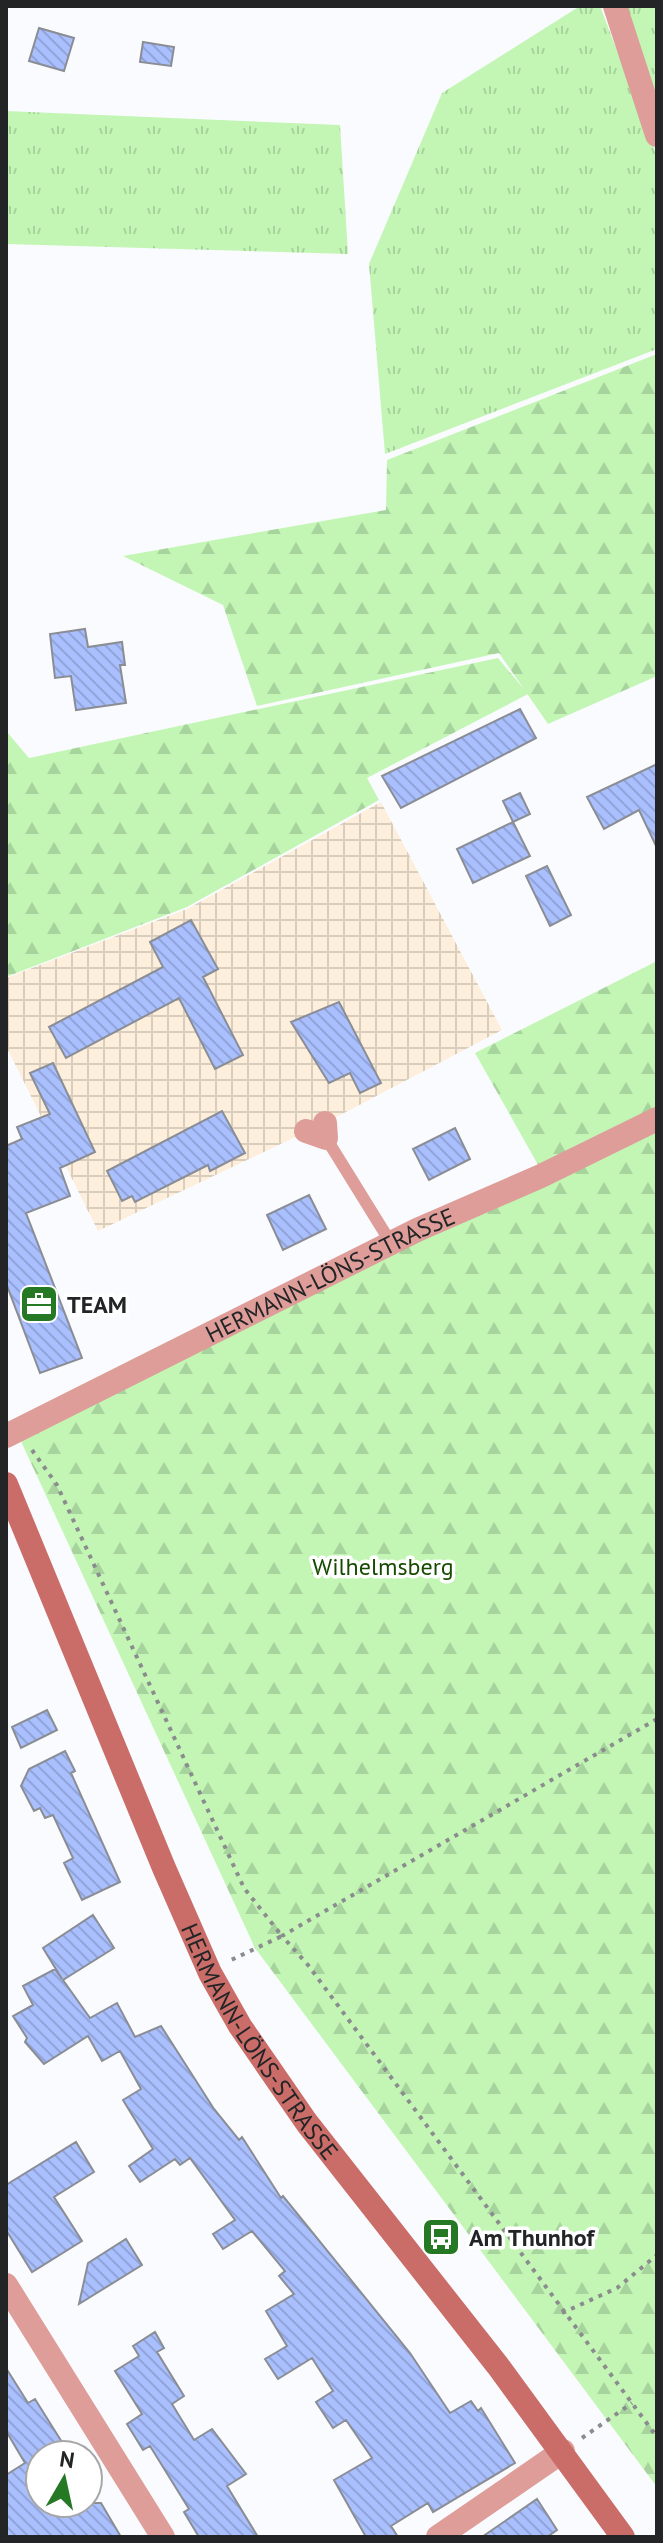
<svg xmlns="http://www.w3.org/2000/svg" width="663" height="2543" font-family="'PT Sans',sans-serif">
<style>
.industrial{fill:url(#industrial-grid)}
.grass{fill:url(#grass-tufts)}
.forest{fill:url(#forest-firs)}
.building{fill:url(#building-back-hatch);stroke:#8a8d93;stroke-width:2}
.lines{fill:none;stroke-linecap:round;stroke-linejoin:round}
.path{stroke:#8b8c8e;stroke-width:4;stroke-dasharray:4 6;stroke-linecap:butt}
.lane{stroke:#de9d99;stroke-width:12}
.street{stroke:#de9d99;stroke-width:24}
.secondary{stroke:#ca6d69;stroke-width:24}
.labels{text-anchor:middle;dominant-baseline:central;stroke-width:7;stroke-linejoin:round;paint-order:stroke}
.street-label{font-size:24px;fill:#232426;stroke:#fff}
.poi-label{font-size:24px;font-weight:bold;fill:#232426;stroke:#fff;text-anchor:start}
.park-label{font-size:24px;fill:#164b00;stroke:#fff}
</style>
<defs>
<pattern id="industrial-grid" width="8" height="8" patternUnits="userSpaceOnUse" patternTransform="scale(2)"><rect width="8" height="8" fill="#fdefdc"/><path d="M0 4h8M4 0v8" fill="none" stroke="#d9cdbd"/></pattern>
<pattern id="grass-tufts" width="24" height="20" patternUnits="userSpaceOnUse" patternTransform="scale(2)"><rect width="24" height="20" fill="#c3f6b5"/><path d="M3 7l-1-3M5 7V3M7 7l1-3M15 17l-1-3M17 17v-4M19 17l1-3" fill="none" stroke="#a7d39c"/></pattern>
<pattern id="forest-firs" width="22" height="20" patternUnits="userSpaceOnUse" patternTransform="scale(2)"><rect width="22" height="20" fill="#c3f6b5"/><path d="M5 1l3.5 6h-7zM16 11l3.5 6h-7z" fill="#a7d39c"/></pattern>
<pattern id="building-back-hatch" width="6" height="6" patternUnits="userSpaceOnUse" patternTransform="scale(2)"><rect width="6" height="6" fill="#a9bffe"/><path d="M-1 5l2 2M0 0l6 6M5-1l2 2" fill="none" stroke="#91a4da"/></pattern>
</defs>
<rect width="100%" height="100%" fill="#fafbfe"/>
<path class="industrial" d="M381 802 502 1030 325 1123 98 1231 6 1046V978L187 909Z"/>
<path class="grass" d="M580 6H600L657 156V349L385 454 369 264 442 93Z
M627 6H657V103Z
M6 111 340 125 348 254 6 244Z"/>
<path class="forest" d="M657 354V676L548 724 499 653 257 706 223 605 123 556 386 510 387 460Z
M498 658 528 694 367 778 379 800 187 907 6 977V731L29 758Z
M657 961V2487L255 1948 19 1437 546 1179 475 1053Z"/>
<path class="building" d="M39 28 74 38 64 71 29 61Z
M143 42 174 47 171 66 140 62Z
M85 629 88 647 122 642 125 665H120L126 703 76 710 71 676 55 678 50 634Z
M520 709 536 738 401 808 382 776Z
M657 764V848L639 810 604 829 587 797Z
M520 793 530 814 513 822 503 801Z
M513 822 530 856 473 883 457 849Z
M547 866 571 915 550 926 526 876Z
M191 920 218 969 203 977 243 1055 215 1069 179 998 66 1058 49 1027 163 967 150 942Z
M339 1002 381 1083 360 1093 350 1073 329 1083 291 1022Z
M53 1063 95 1152 60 1168 70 1196 26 1213 82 1358 40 1373 6 1283V1146L22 1139 17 1127 50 1114 30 1073Z
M222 1111 245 1153 210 1171 208 1165 135 1202 132 1196 122 1201 107 1171Z
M455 1128 470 1159 429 1180 413 1149Z
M309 1195 326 1229 283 1250 267 1215Z
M47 1710 57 1730 21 1748 12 1727Z
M65 1751 75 1771 71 1773 120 1882 82 1900 64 1863 73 1858 53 1815 45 1818 40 1808 34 1811 21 1786 29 1769Z
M93 1915 114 1948 63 1980 90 2018 117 2003 135 2037 161 2026 214 2109 239 2140 242 2137 281 2198 283 2196 410 2353 450 2413 471 2401 478 2411 481 2408 515 2463 433 2512 428 2503 391 2526 398 2537H366L334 2480 372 2458 346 2420 333 2428 316 2402 333 2391 312 2358 278 2379 265 2359 287 2346 266 2311 294 2294 279 2276 285 2271 252 2231 223 2249 213 2234 235 2220 190 2158 180 2165 175 2159 140 2182 129 2166 153 2149 123 2100 141 2089 120 2051 102 2061 88 2036 44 2064 25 2042 27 2038 13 2016 33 2005 23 1986 55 1969 62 1979 43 1948Z
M76 2142 94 2172 54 2197 82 2241 32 2272 6 2230V2185Z
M126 2239 142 2265 79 2304 88 2263Z
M155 2332 164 2348 157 2352 184 2396 172 2404 194 2440 212 2429 246 2474 227 2486 258 2537H199L184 2512 189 2509 150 2446 143 2450 127 2424 142 2414 115 2371 139 2356 133 2346Z
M6 2368 28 2403 35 2399 70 2455H40V2503H101L121 2537H6V2475L25 2463 6 2431Z
M537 2499 557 2530 547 2537H482Z"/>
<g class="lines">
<path class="path" d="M32 1450 57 1485 244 1888 282 1936 229 1961
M657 1719 282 1936 308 1965 657 2437
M562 2313 617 2288 657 2255
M582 2438 632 2403"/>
<path class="lane" d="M326 1138 391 1243"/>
<g class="street">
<path d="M615 6 657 135"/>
<path d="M306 1131 326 1138 325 1123"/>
<path id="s1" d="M6 1436 417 1230 541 1176 657 1119"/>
<path d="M6 2285 163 2537"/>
<path d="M438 2537 563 2451"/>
</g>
<path class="secondary" id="s2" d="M6 1484 164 1868 210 1973 240 2026 307 2123 498 2366 623 2537"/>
</g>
<defs>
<symbol id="office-square" viewBox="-11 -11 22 22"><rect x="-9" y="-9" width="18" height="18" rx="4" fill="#267924" stroke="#fff"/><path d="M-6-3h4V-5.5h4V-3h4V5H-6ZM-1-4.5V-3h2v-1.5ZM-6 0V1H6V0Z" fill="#fff"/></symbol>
<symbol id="bus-square" viewBox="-11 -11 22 22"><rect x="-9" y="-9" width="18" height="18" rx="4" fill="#267924" stroke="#fff"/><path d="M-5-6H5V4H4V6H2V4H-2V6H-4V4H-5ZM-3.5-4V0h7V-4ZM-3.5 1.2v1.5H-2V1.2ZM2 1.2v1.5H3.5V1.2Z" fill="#fff"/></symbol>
</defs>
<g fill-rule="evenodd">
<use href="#office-square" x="17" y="1282" width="44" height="44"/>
<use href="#bus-square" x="419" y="2215" width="44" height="44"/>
</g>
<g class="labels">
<g class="street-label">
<text stroke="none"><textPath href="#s1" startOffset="362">HERMANN-LÖNS-STRASSE</textPath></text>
<text stroke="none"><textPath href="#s2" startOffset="614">HERMANN-LÖNS-STRASSE</textPath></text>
</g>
<g class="poi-label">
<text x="67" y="1304">TEAM</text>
<text x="469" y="2237">Am Thunhof</text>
</g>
<g class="park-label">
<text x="383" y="1566">Wilhelmsberg</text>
</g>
</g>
<rect width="663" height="2543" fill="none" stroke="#232426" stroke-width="16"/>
<g transform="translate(64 2479) rotate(9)"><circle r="38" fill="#ffffff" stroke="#a7a7a8" stroke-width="2"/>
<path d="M0-6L14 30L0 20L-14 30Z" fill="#267924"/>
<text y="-12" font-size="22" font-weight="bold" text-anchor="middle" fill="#232426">N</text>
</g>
</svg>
